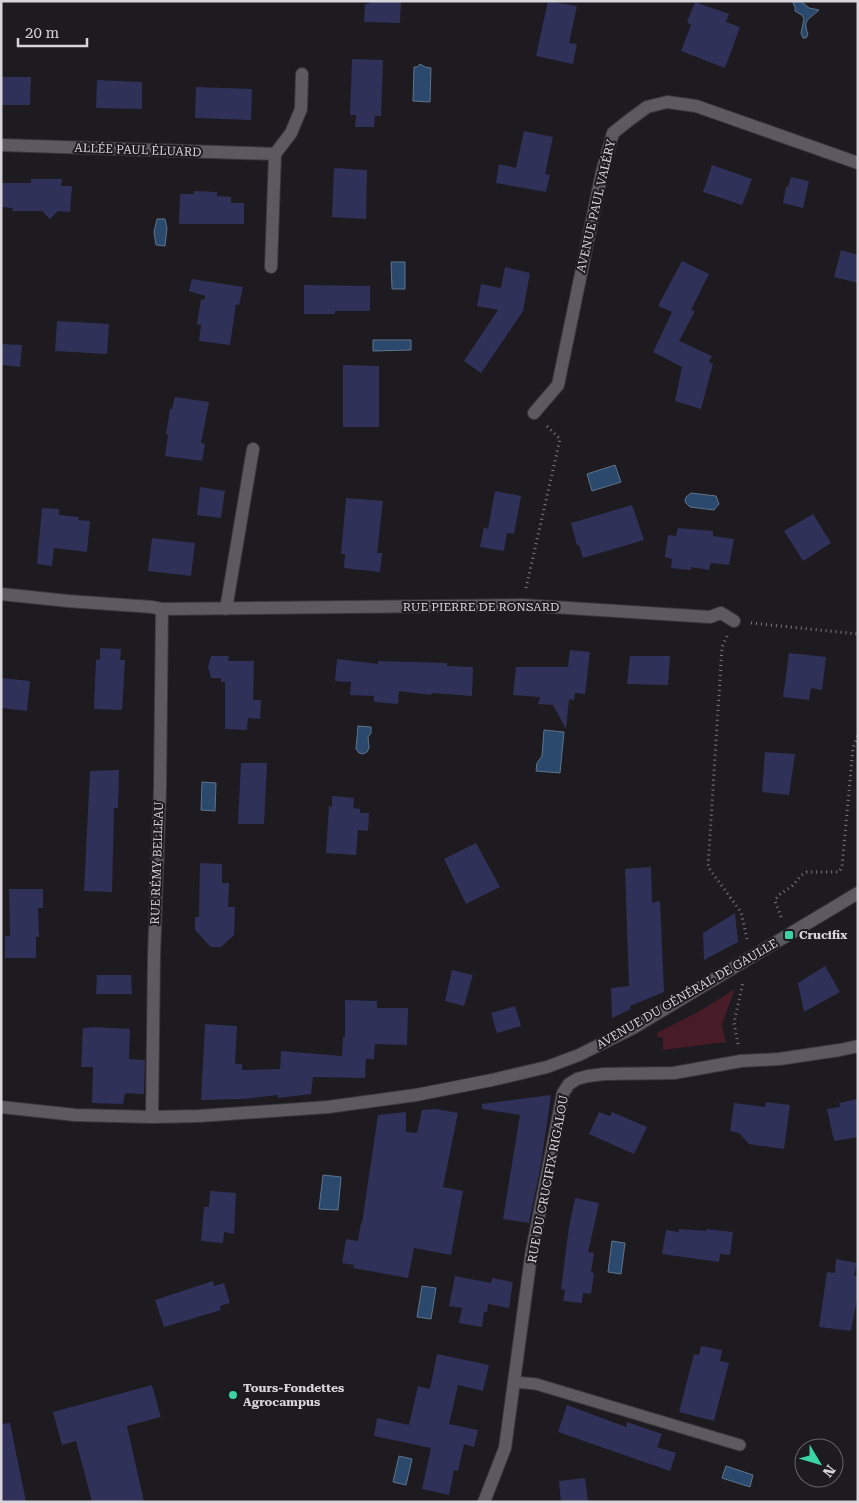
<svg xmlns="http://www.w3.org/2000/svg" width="859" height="1503" font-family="'Roboto Serif',serif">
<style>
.green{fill:#481c27}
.water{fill:#2b496c;stroke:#5f738d}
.building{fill:#303159}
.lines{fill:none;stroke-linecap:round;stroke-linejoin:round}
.service-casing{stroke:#3a373c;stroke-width:13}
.pedestrian-casing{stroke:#3a373c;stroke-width:14}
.minor-casing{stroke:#3a373c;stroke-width:14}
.tertiary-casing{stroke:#3a373c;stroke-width:14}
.path{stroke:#7e7b80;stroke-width:3;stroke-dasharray:1 4;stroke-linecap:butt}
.service{stroke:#5d5960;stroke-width:11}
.pedestrian{stroke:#5d5960;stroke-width:12}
.minor{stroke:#5d5960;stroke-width:12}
.tertiary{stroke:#5d5960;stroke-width:12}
.poi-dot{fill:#3bd4a4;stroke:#1d1a20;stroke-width:2}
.labels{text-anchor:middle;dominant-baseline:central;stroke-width:4;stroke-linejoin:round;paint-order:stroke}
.street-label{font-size:12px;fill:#d7d5d9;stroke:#1d1a20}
.poi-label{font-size:12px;font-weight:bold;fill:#d7d5d9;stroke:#1d1a20;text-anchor:start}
</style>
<rect width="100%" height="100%" fill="#1d1a20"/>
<path class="green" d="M735 989 722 1024 726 1042 663 1050V1038L658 1037 657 1033 698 1012Z"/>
<path class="water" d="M792 1H801L809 8 819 10C810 19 802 19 808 34L806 38H803L801 33 804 19 802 15 795 11V7Z
M420 64 425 67 431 68 430 102 413 101 414 67H417Z
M157 219H165L167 228 165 246 156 245 154 232Z
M391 262H405V289H392Z
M373 340H411V350L373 351Z
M615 465 621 482 592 491 587 474Z
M691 493 716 496 719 504 714 510 690 507 685 502 686 497Z
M358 726 371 727V733L368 737 369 748 367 752 363 754 359 753 356 749Z
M544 730 564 732 560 773 536 771 537 763 542 756Z
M202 782 216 783 215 811 201 810Z
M323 1175 341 1177 338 1210 319 1209Z
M612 1241 625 1243 621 1274 608 1272Z
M422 1286 436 1288 431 1319 417 1317Z
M399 1456 412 1459 406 1485 393 1482Z
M726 1466 753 1475 750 1487 722 1478Z"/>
<path class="building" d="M369 1H401L400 23 364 22 365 4H369Z
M548 1 577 6 569 43 577 44 573 64 536 56Z
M695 2 729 14 726 22 740 27 725 68 681 51 691 25 687 22Z
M352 59 383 60 381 116H375L374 127H355L356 115H350Z
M1 77H31L30 105H1Z
M97 80 142 82V109L96 108Z
M196 87 252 89 251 120 195 118Z
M524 131 553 137 545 174 550 175 546 192 496 183 499 164 516 168Z
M712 165 752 179 742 205 703 192Z
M334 168 367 170 366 219 332 217Z
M791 177 809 181 803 208 783 203 786 187H788Z
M31 179H62L61 186H72L70 212 58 211 50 219 42 211H12L13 208 1 207V183H31Z
M194 191 217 192V196L231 197V203H244V224H179L180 194H194Z
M841 250 858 255V283L834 277Z
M682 261 709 274 691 310 695 311 679 341 712 356 709 362 713 364 701 409 675 401 682 367 653 352 672 312 658 306Z
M505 267 530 273 523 311 481 373 464 361 498 310 477 306 481 284 501 288Z
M192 279 243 287 239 305 236 304 230 345 199 341 201 325 197 324 201 299 204 300 205 296 189 291Z
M304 285 370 286V311H335V314H304Z
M57 321 109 324 107 354 55 351Z
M1 344 22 345 20 367 1 365Z
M343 365 379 366V427H343Z
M175 397 209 402 201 443 205 444 202 461 165 456 168 435 166 434 170 409H172Z
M200 487 225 491 221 518 197 515Z
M495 491 521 496 514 534 507 533 504 551 480 547 484 527 488 529Z
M346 498 383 501 377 553H382L380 572 344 568 345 554H341Z
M632 505 644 540 583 558 579 545H577L571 523Z
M42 508 59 509V515L79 517 78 520 90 521 87 552 54 548 52 566 37 564Z
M813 514 831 543 803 561 784 531Z
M678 528 713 531V536L734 539 729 565 711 563 709 570 691 567V570L671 568 672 559 665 557 668 535 676 536Z
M152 538 195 543 191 576 148 571Z
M100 648 121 649 120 660H125L122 710 94 709 96 660 100 659Z
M570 650 590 652 585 694 575 693 574 700 569 699 566 729 553 705 538 704 540 697 513 695 516 667H568Z
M789 653 826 657 822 690 811 688 809 700 783 697Z
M211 656H229L228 661H254L253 700H261L260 719 248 718 247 730 225 729V682H221V678H211L208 667Z
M630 656H670L668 685 627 684Z
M337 659 378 664V661L447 663V666L473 667 472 696 432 693 431 695 399 691 398 704 374 702V696L350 695 351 682 335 681Z
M1 678 30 681 27 711 1 708Z
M765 752 795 754 789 795 762 792Z
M241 763H267L264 824H238Z
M119 770 118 808H114L112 892 84 891 90 771Z
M332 796 354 798 353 808 360 809V813H369L368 831 358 830 356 855 326 853 329 806 332 807Z
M476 843 500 887 466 904 444 859Z
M200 863 222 864V883H229L228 907H235L234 935 221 947H211L195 930V917H199Z
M651 867 652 903 660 901 664 992 630 1006 631 1009 612 1018 611 988 629 986 625 869Z
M9 889H43V908H38L39 937H36V958H5V936H10Z
M735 913 738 942 704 960 703 933Z
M825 966 840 992 804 1012 798 983Z
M452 970 473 975 464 1006 445 1001Z
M97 975H131L132 994H96Z
M345 1000 377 1001V1008H408L407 1045 375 1044 374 1059H366L365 1078 313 1077 311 1094 278 1098V1095L243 1099 201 1100 205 1024 237 1026 235 1064H242V1070L280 1069 281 1051 342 1056 343 1037H345Z
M515 1006 521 1026 497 1033 491 1013Z
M94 1027 130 1029 129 1059 145 1060 144 1094 125 1093 123 1104 92 1103 93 1067H81L83 1028Z
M551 1095 541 1164 529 1223 503 1219 520 1115 482 1109V1104Z
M858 1099V1137L834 1141 827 1109 840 1107 839 1103Z
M766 1102 790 1105 784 1149 749 1144 739 1133 730 1131 734 1103 765 1107Z
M436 1109 458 1113 443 1187 463 1191 451 1255 414 1248 408 1278 353 1268 354 1265 342 1263 346 1239 358 1241 361 1223H362L378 1115 406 1112V1132L417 1133 422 1110Z
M599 1112 610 1116 612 1112 647 1127 634 1154 589 1134Z
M210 1191 236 1193 234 1234 224 1232 223 1243 201 1241 204 1207H209Z
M575 1198 599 1203 588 1252 594 1253 591 1272 594 1273 591 1294 583 1293 582 1303 563 1301 565 1290 561 1289 569 1227Z
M679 1229 706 1231V1229L733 1232 730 1255 720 1254 719 1262 662 1254 666 1230 679 1232Z
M836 1259 857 1263 854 1276H858V1294L851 1331 819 1327 827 1272 835 1273Z
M455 1276 491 1283 492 1278 513 1282 509 1308 488 1304 487 1312H484L482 1327 459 1323 462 1308 449 1306Z
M213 1281 214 1286 224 1283 230 1303 220 1306 221 1310 164 1327 155 1300Z
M701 1346 722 1350 720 1361 729 1363 714 1421 679 1412 694 1354 699 1355Z
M437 1354 489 1365 483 1391 458 1385 449 1424 478 1430 474 1447 464 1444 458 1471 454 1470 449 1495 422 1489 431 1448 374 1436 377 1418 409 1425 418 1386 430 1389Z
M152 1385 161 1417 127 1426 144 1502H92L76 1441 62 1445 53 1412Z
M567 1405 626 1427 627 1422 662 1434 657 1447 676 1453 670 1471 558 1432Z
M10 1423 26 1502H1V1424Z
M585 1478 588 1502H561L559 1481Z"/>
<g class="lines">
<defs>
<path id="service" d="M514 1382 536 1384 740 1445"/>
<path id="pedestrian" d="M152 1117 154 956"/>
<path id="minor" d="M1 145 275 154 271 267
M275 154 291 133 301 109 302 74
M534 413 558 385 602 172 613 133 628 121 647 107 667 102 696 106 858 163
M1 594 68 601 152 607 162 609 522 605 710 617 721 613 734 621
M226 609 253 449
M154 956 160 789 162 609
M484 1502 505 1448 531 1256 563 1093 569 1084 577 1079 588 1076 604 1074 674 1073 741 1061 779 1059 840 1050 858 1046"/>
<path id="tertiary" d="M1 1107 75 1115 152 1117 199 1116 328 1107 416 1095 492 1080 547 1067 579 1055 633 1028 858 893"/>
</defs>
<use href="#service" class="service-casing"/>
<use href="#pedestrian" class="pedestrian-casing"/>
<use href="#minor" class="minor-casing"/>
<use href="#tertiary" class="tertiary-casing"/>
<path class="path" d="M526 588 560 439 545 424
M751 623 858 634
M727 636 722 647 708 867 741 912 747 939
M781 917 775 901C779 893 784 892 791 887 797 882 799 875 807 872H839L842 867 853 748 858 735
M738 1044 734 1023 743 982"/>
<use href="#service" class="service"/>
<use href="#pedestrian" class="pedestrian"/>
<use href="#minor" class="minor"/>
<use href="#tertiary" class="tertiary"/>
</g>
<g class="poi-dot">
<rect x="784" y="930" width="10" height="10" rx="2.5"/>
<circle cx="233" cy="1395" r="5"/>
</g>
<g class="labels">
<g class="street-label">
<text transform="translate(138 150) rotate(2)">ALLÉE PAUL ÉLUARD</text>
<text transform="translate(596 206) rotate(-77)">AVENUE PAUL VALÉRY</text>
<text x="481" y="607">RUE PIERRE DE RONSARD</text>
<text transform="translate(157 863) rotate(-88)">RUE RÉMY BELLEAU</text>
<text transform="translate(687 994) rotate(-30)">AVENUE DU GÉNÉRAL DE GAULLE</text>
<text transform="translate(548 1179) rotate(-79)">RUE DU CRUCIFIX RIGALOU</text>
</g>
<g class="poi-label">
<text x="799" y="935">Crucifix</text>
<text x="243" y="1388">Tours-Fondettes<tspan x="243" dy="14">Agrocampus</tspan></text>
</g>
</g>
<rect width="859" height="1503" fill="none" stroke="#d7d5d9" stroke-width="5"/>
<g transform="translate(819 1463) rotate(128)"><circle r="24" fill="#1d1a20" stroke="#67656a"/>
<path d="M0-4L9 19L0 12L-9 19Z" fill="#3bd4a4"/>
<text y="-8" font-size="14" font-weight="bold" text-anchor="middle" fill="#d7d5d9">N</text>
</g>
<path d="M18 38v8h69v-8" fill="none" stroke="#d7d5d9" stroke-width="2.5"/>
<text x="25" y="38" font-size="15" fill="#d7d5d9" stroke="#1d1a20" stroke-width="4" paint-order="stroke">20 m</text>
</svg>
